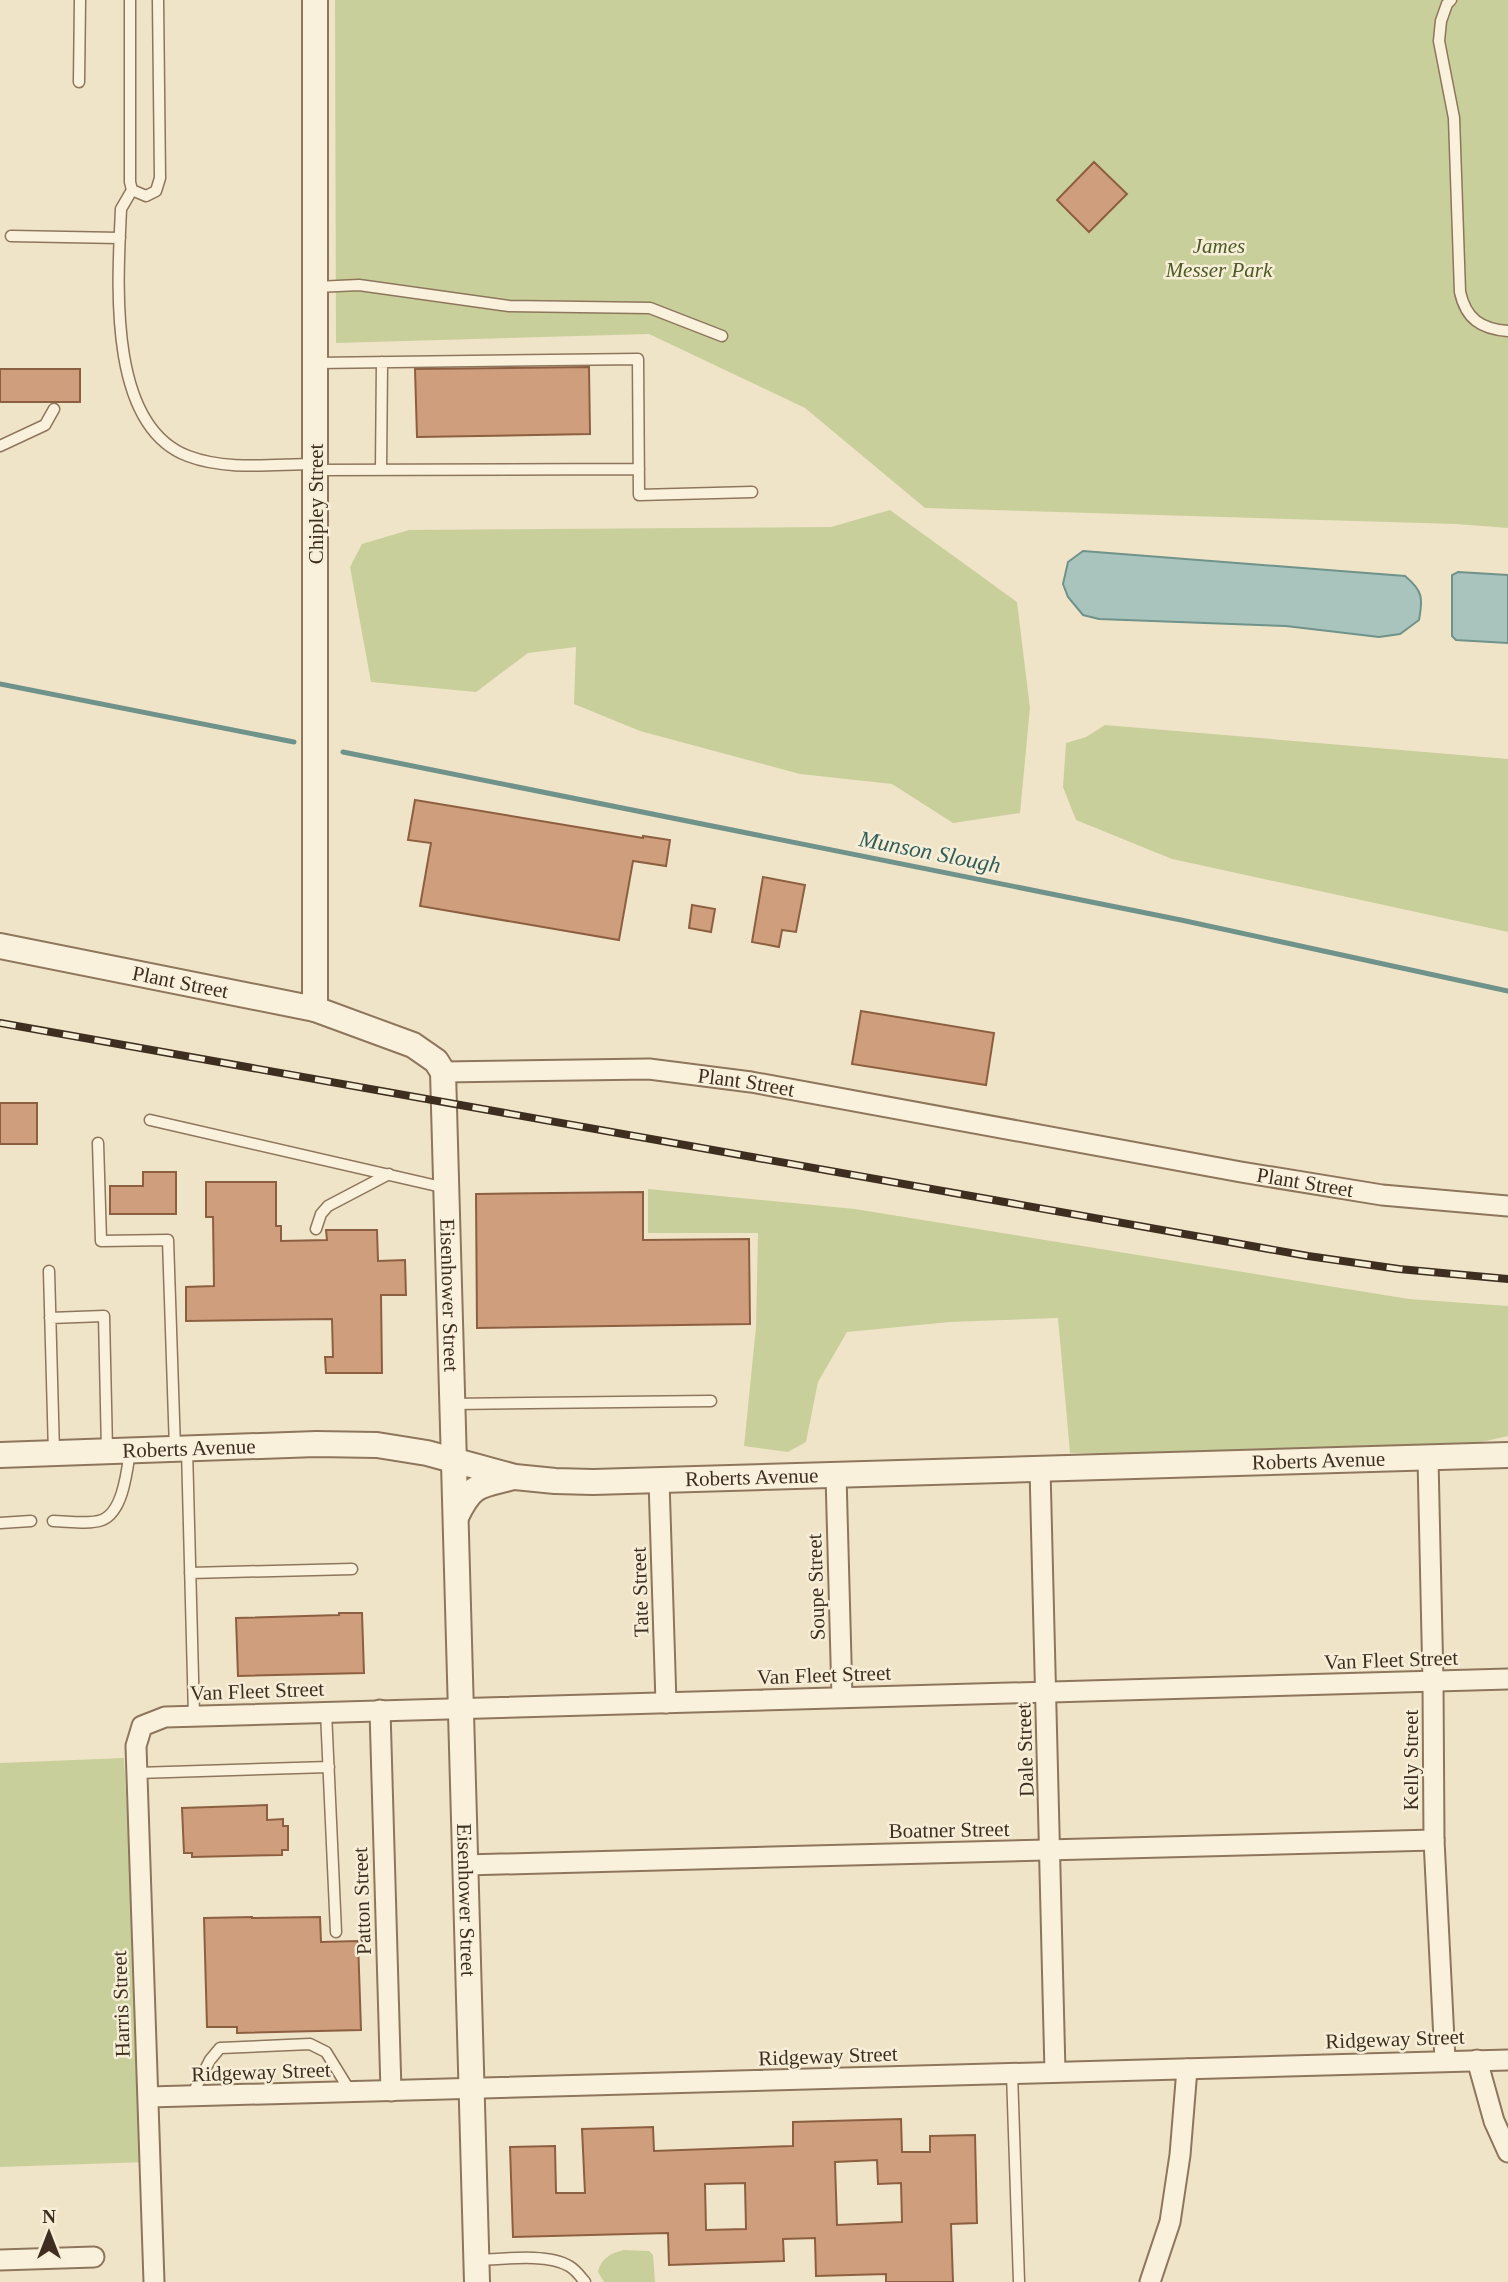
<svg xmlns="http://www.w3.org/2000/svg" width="1508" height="2282" font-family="'Times New Roman',serif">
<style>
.green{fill:#c9cf9b}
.water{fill:#a9c4bc;stroke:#6f938a;stroke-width:2}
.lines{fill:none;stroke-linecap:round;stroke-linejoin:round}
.stream{stroke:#6f938a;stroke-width:5}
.building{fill:#cf9f7d;stroke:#8d5f41;stroke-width:2;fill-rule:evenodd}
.service-casing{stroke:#8d765c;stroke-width:13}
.minor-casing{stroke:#8d765c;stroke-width:23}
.tertiary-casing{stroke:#8d765c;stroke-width:28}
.service{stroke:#faf1dc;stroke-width:10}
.minor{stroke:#faf1dc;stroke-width:19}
.tertiary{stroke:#faf1dc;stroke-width:24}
.rail-casing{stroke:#3d2e20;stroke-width:8}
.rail{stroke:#f7eed8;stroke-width:5;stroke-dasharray:16;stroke-linecap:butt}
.labels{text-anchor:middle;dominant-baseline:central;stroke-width:5;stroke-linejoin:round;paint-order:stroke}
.park-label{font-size:21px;font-style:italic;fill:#4d5a26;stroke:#f7eed8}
.street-label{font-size:21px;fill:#3d2e20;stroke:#f7eed8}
.water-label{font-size:23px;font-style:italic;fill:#2f5d5a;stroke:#f7eed8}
</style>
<rect width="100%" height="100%" fill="#f0e4c8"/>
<path class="green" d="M335 0H1508V528L1456 524 925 508 805 408 649 334 336 343Z
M890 510 1017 602 1030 708 1020 813 953 823 892 784 800 774 640 731 574 704 576 647 528 653 476 692 371 682 350 567 362 544 409 530 831 527Z
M1105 725 1508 759V932L1172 859 1076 820 1063 787 1066 743 1086 737Z
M648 1189 855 1209 1409 1299 1508 1306V1436L1442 1451 1175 1454 1070 1453 1058 1318 950 1322 847 1332 818 1382 806 1442 788 1452 744 1446 756 1327 758 1233H648Z
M124 1758 147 2162 0 2167V1763Z
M624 2250 649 2251 653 2255 655 2282H604L598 2272C601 2258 611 2253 624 2250Z"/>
<path class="water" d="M1083 551 1405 576C1423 591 1423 598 1419 620L1400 634 1379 637 1286 626 1099 619 1083 615 1068 597 1063 584 1068 562Z
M1458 572 1508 575V643L1456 640 1452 636V575Z"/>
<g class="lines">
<path class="stream" d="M0 684 294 742
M343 752 1181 920 1508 991"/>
</g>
<path class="building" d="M1094 162 1127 194 1089 232 1057 200Z
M589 367 590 434 417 437 415 369Z
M0 369H80V402H0Z
M415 800 643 838V836L670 840 666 866 633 861 619 940 420 906 431 843 408 840Z
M763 877 805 885 796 932 782 930 779 947 752 942Z
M692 905 715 909 711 932 689 928Z
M861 1011 994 1033 986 1085 852 1064Z
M0 1103H37V1144H0Z
M143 1172H176V1214H110V1186H143Z
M206 1182H276V1226H281V1241L327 1240 326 1230H377L378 1261 405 1260 406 1295H381L382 1373H326L325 1357H333L332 1319 186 1321V1287L214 1286 213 1217H206Z
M643 1192V1240L749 1239 750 1324 477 1328 476 1194Z
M339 1613H362L364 1673 238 1676 236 1618 339 1615Z
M267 1805V1820L283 1819V1826H288V1850H282V1855L192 1857V1853H184L182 1808Z
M252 1917V1918L320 1917 321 1942 358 1941 361 2030 237 2033V2027H207L204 1918Z
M901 2119 902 2152H930V2136L975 2135 977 2223 951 2224 953 2282H886V2274L816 2276 815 2238 783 2239 784 2261 669 2265 668 2233 513 2237 510 2147 555 2146 556 2193H585L582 2129 653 2127 654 2151 793 2146V2122ZM877 2160 878 2184 901 2183 902 2222 837 2225 835 2162ZM745 2183 746 2229 706 2230 705 2184Z"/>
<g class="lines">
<defs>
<path id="service" d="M130 0V182L132 190 146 196 156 191 160 178 158 0
M1451 0 1447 4 1441 21 1439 41 1454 118 1460 292C1466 319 1481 329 1508 331
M79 82 80 0
M132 190 121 209C118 279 106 425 188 456 227 471 274 464 315 464
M11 236 120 238
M316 287 359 285 509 306 650 308 722 336
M316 363 638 359 639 495 752 492
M0 446 45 425 54 409
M316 470 639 469
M381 470 382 362
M150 1120 446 1188
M98 1143 101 1241 168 1240 175 1449
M316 1229 321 1214 328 1206 389 1174
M49 1271 54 1453
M50 1318 104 1316 107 1450
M453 1404 711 1401
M187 1449 194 1716
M53 1521C67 1521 88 1525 102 1520 123 1512 127 1471 130 1451
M0 1523 31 1521
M190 1573 352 1569
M326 1712 336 1932
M137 1773 329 1767
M1012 2073 1019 2282
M192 2095 210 2060 220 2048 310 2044 326 2052 350 2091
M478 2260C503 2259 548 2253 569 2266 576 2270 580 2276 585 2282"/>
<g id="minor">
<path id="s1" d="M443 1072 649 1069 751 1082 1241 1172 1382 1195 1508 1206"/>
<path d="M1428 1459 1433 1682 1434 1840 1445 2060"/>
<path d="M1040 1469 1055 2072"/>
<path d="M836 1475 842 1697"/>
<path d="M659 1480 666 1703"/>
<path d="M380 1710 391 2091"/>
<path d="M465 1865 1434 1840"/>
<path d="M1477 2060 1494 2121 1508 2152"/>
<path d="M149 2097 1508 2060"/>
<path d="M0 2260 94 2257"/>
<path d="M154 2282 136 1746 142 1726 165 1717 1508 1679"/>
<path d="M1150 2282 1170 2222 1180 2155 1187 2069"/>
</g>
<g id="tertiary">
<path d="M315 0V1009"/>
<path id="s2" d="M0 946 315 1009 413 1045 436 1061 443 1072 477 2282"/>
<path id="s3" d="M0 1455 316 1444 377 1445 427 1453 515 1477 555 1481 593 1482 1508 1455"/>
<path d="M456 1517C472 1483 479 1486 514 1477"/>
</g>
</defs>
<use href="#service" class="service-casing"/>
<use href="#minor" class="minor-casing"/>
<use href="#tertiary" class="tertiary-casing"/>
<use href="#service" class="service"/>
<use href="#minor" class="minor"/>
<use href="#tertiary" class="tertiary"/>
<defs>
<path id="rail" d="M0 1023 1308 1256 1399 1269 1508 1279"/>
</defs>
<use href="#rail" class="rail-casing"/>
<use href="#rail" class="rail"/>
</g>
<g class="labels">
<g class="park-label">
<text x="1219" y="246">James<tspan x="1219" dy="24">Messer Park</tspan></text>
</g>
<g class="street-label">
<text transform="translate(316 504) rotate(-90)">Chipley Street</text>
<text stroke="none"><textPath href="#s2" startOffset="184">Plant Street</textPath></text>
<text stroke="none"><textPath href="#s1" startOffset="304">Plant Street</textPath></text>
<text stroke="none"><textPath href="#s1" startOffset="872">Plant Street</textPath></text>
<text stroke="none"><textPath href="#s2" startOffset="690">Eisenhower Street</textPath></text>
<text stroke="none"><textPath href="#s3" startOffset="189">Roberts Avenue</textPath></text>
<text stroke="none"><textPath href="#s3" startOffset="1323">Roberts Avenue</textPath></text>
<text stroke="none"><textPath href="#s3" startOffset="756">Roberts Avenue</textPath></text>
<text transform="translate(816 1587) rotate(-92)">Soupe Street</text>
<text transform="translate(640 1592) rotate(-92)">Tate Street</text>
<text transform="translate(1391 1660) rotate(-2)">Van Fleet Street</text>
<text transform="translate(824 1675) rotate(-2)">Van Fleet Street</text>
<text transform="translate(257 1691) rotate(-2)">Van Fleet Street</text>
<text transform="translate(1025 1750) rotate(-92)">Dale Street</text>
<text transform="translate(1411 1760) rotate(-90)">Kelly Street</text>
<text transform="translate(949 1830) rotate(-1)">Boatner Street</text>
<text stroke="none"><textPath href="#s2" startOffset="1295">Eisenhower Street</textPath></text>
<text transform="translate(362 1901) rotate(-92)">Patton Street</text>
<text transform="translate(121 2004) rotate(-92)">Harris Street</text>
<text transform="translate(1395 2039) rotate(-2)">Ridgeway Street</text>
<text transform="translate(828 2056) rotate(-2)">Ridgeway Street</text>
<text transform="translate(261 2072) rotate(-2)">Ridgeway Street</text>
</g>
<g class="water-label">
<text transform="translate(930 852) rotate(11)">Munson Slough</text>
</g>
</g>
<g transform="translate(49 2233)" stroke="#f7eed8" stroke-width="5" paint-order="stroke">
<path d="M0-5L12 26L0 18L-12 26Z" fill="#3d2e20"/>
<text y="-10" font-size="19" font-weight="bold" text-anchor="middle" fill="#3d2e20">N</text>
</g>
</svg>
